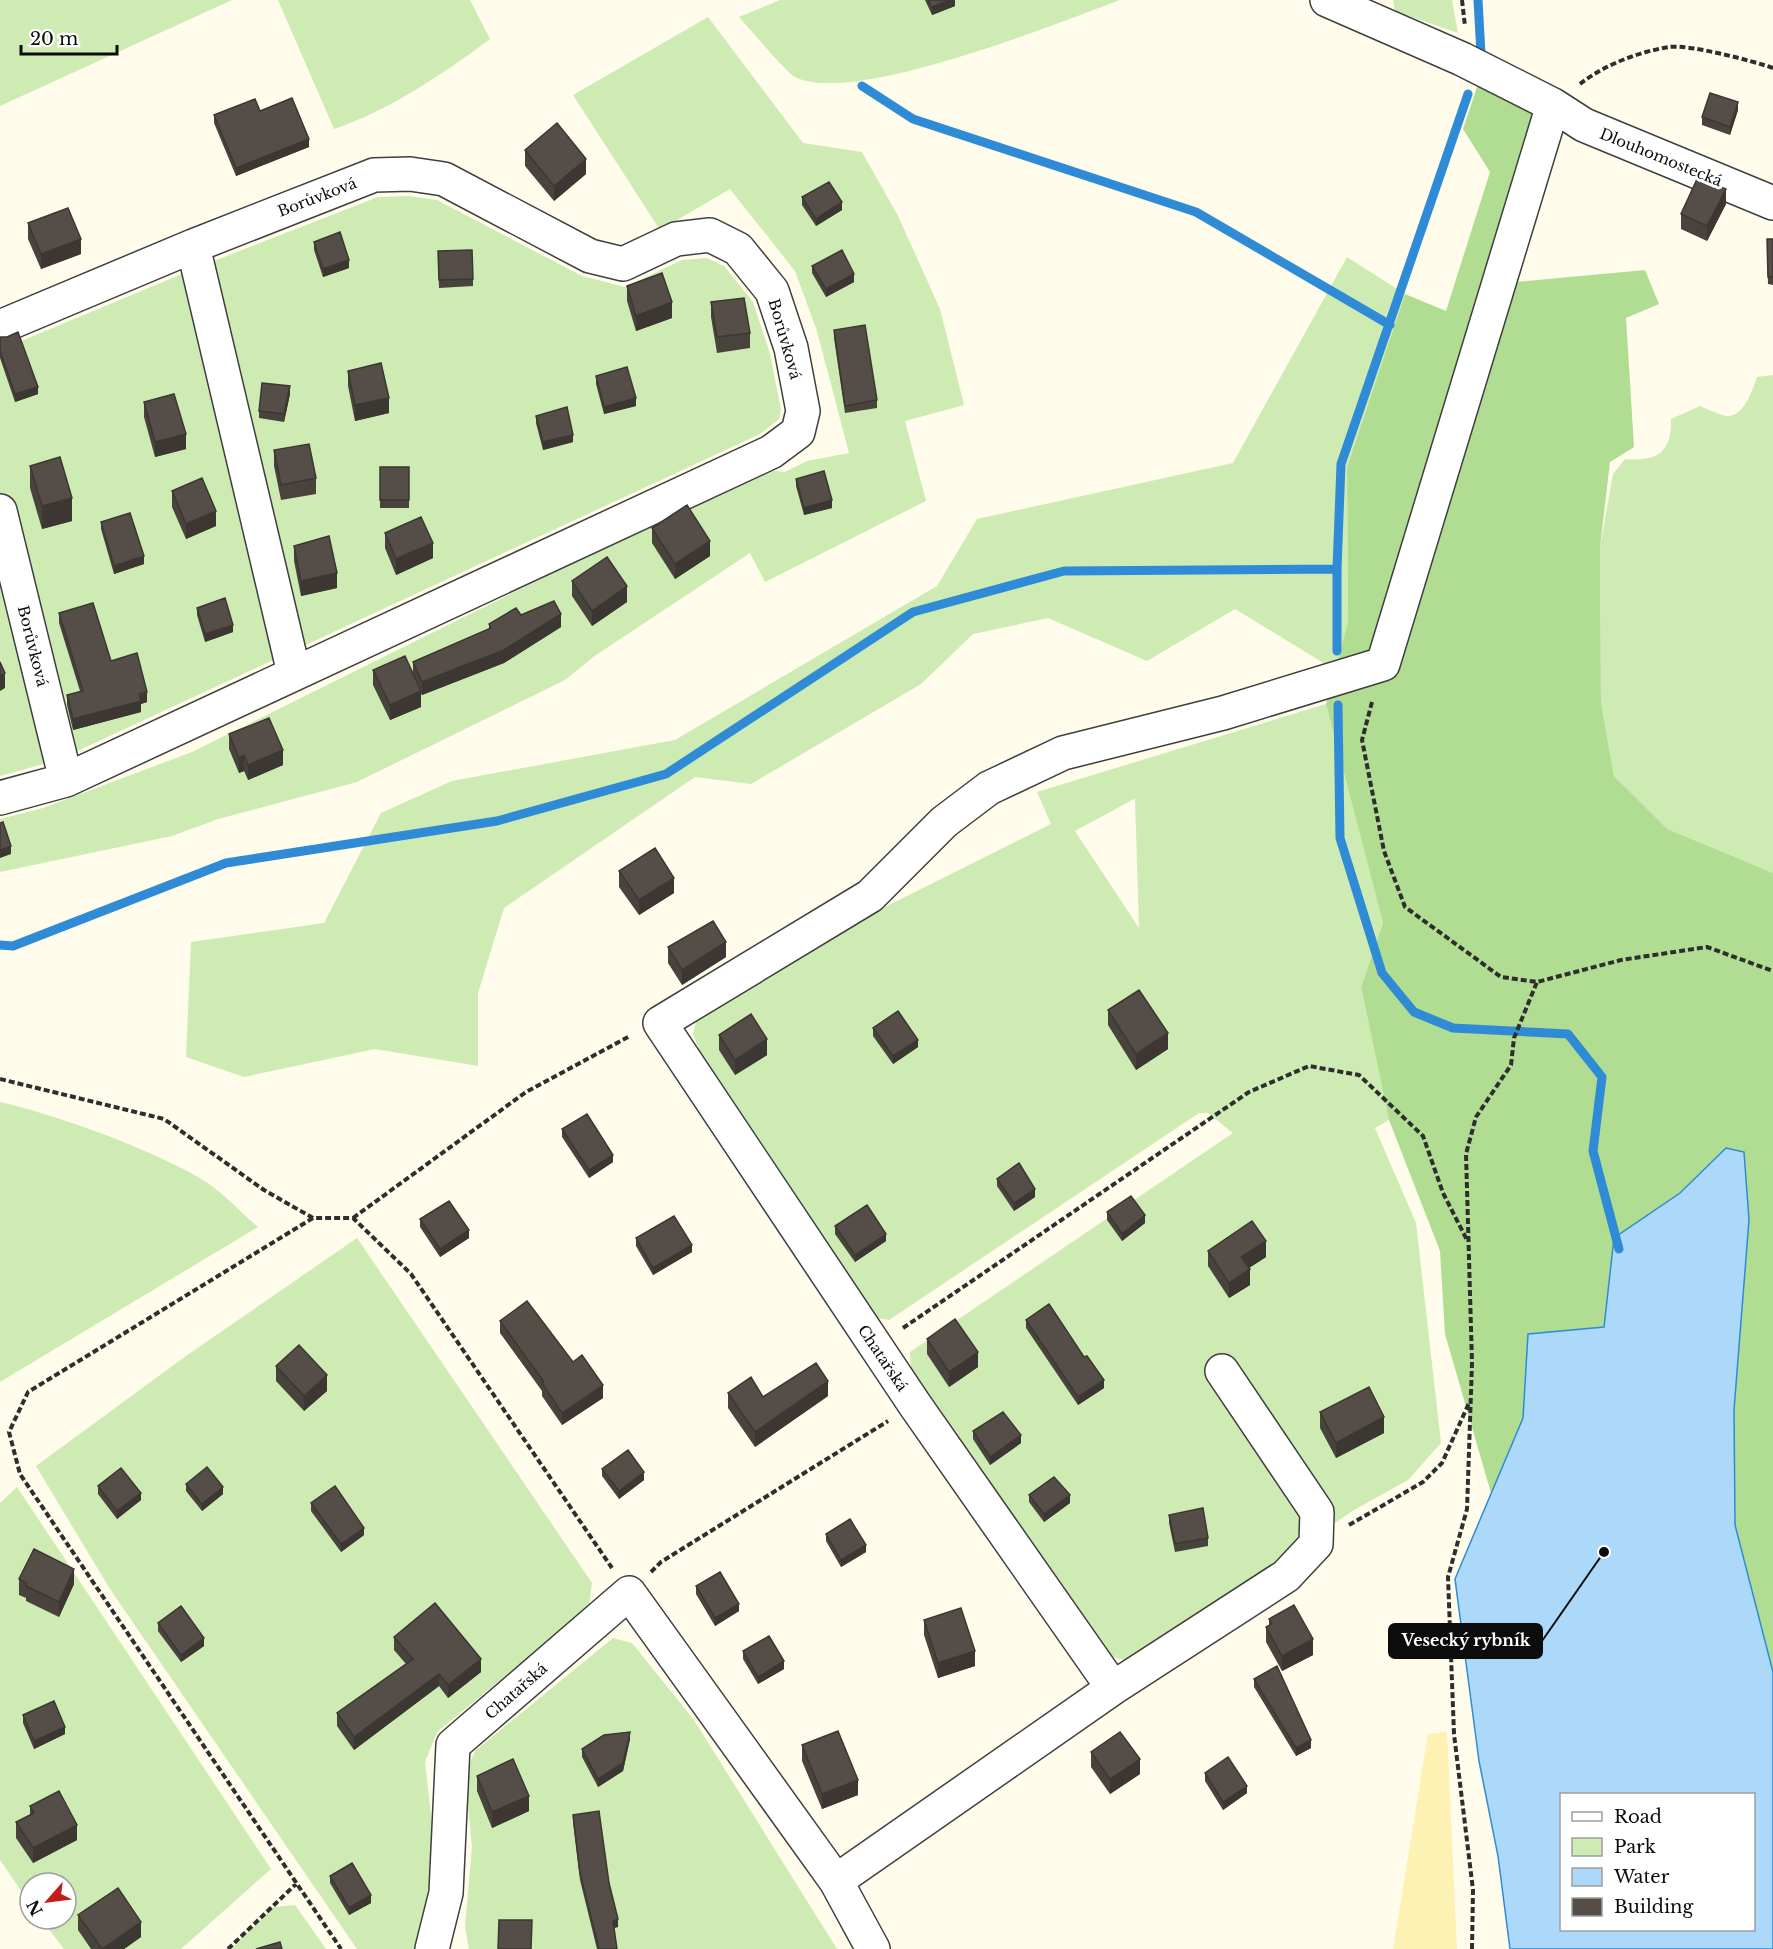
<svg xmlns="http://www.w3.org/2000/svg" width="1773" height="1949" font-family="'Libre Baskerville',serif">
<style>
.green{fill:#cdebb3;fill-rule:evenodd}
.forest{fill:#b0dd91}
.sand{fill:#fef1b4}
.water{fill:#acd9fa;stroke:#2f8bd5;stroke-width:1.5;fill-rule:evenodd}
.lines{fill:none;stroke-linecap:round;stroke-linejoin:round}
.stream{stroke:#2f8bd5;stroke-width:9}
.minor-casing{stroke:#3f3f3f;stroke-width:36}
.path{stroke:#2e2e2e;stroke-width:4;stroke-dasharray:6 3;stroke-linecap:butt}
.minor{stroke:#fff;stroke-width:33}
.wall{fill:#49433e}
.shaded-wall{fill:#3c3732}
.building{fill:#554e48;stroke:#3c3732;stroke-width:1.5}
.labels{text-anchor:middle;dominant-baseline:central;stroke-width:6;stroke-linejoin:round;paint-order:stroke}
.street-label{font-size:15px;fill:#0c0c0c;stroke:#fff}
.leader{fill:none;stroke:#0c0c0c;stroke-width:2}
.callout-dot{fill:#0c0c0c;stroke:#fff;stroke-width:2}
.callout{fill:#0c0c0c;stroke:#0c0c0c;stroke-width:2}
.callout-label{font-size:16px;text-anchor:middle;font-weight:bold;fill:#fff}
</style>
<rect width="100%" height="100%" fill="#fffceb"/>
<path class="green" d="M0 0H232L0 106Z
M278 0H470L490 39C443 74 390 110 334 129Z
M780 0H1120C1058 23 852 106 795 77 785 71 749 28 739 17Z
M1393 0H1452L1458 33 1395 11Z
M708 17 803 143 862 152 898 216 940 309 964 405 905 421 926 501 765 582 750 553 596 655 565 680 357 782 218 819 172 836 0 872V819L43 808 192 752 547 576 635 529 718 493 774 471 785 472 807 461 849 453 817 331 795 271 730 189 660 230 573 95Z
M409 196 437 200 582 276 625 287 682 260 707 258 724 266 753 302 770 354 781 410 779 419 760 434 58 760 0 776V350L201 266 378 197Z
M1347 257 1405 294 1347 467 1348 622 1335 670 1235 609 1147 661 1048 618 973 634 921 684 751 784 695 777 504 908 478 993V1066L375 1049 244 1077 186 1057 191 942 324 923 381 813 452 781 675 740 937 586 977 519 1233 463Z
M1773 375V873L1666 829 1614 776 1601 703 1600 547 1613 474 1625 459C1657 462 1672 452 1671 419L1700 406C1708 409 1719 415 1727 416 1744 417 1753 389 1757 377Z
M1326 704 1383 923 1361 987 1389 1120 1375 1128 1416 1223 1441 1443 1408 1480 1354 1510 1129 1661 1108 1656 911 1372 910 1352 1233 1133 1208 1113H1199L889 1320 877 1318 704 1061 693 1034 697 1018 873 913 1051 824 1037 792ZM1134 799H1135L1139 928 1075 831Z
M0 1102C60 1116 145 1147 198 1177 220 1189 239 1211 258 1227L0 1382Z
M357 1238 592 1583 589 1607 437 1732 425 1762 436 1859V1887L417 1949H357L110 1589 36 1466 186 1356Z
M17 1487 271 1869 181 1949H64L41 1919H66V1883H30V1904L0 1860V1503Z
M613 1638 632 1643 694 1720 837 1949H469L465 1926 472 1847 465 1775 475 1751Z
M295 1905 326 1949H231L274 1907Z"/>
<path class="forest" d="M1480 78 1534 116 1516 282 1645 270 1659 304 1626 318 1634 447 1610 462 1600 547 1601 703 1614 776 1667 829 1773 873V1672L1735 1525 1734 1410 1749 1220 1744 1152 1725 1149 1680 1193 1615 1238 1604 1327 1528 1334 1523 1418 1491 1493 1445 1334 1440 1251 1389 1120 1361 987 1383 923 1326 704 1348 622 1347 467 1405 294 1446 311 1490 172 1463 129Z"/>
<path class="sand" d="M1447 1732 1457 1949H1393L1428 1734Z"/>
<path class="water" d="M1726 1148 1744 1152 1749 1220 1734 1410 1735 1525 1773 1672V1949H1510L1498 1856 1479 1761 1455 1579 1523 1418 1528 1334 1604 1327 1614 1238 1680 1193ZM1562 1794H1754V1930H1562Z"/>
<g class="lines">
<path class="stream" d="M1478 0 1481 54
M862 86 913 119 1196 212 1390 325
M1337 651V569L1341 464 1468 94
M1338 705 1340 838 1382 973 1414 1012 1453 1028 1568 1034 1602 1077 1593 1151 1619 1249
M0 945 13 946 226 863 497 821 666 774 913 612 1064 571 1337 569"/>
<defs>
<path id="minor" d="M1327 0 1462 59 1553 105 1584 125 1773 203
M193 246 294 673
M0 327 193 246 374 175 410 174 444 179 590 256 623 264 676 239 710 235 738 249 772 291 791 348 803 411 798 432 771 452 66 780 0 798
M0 511 66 780
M1113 1688 915 1405 660 1023 870 896 944 822 989 788 1063 753 1223 713 1383 664 1553 105
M836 1881 1113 1688 1286 1576 1316 1544 1317 1512 1222 1371
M432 1949 446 1893 453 1745 629 1593 836 1881 873 1949"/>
</defs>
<use href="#minor" class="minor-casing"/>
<path class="path" d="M1462 0 1465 26
M1580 84C1604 65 1638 52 1669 47 1689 44 1753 61 1773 68
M1372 702 1362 740 1384 851 1405 907 1501 977 1537 982 1621 960 1707 947 1773 971
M0 1079 164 1119 264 1190 313 1218H353L411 1274 612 1568
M313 1218 28 1392 9 1432 20 1474 341 1949
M353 1218 526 1092 630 1036
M903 1328 1249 1092 1309 1066 1359 1075 1423 1136 1443 1193 1467 1240
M1349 1525 1423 1482 1442 1463 1469 1403
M651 1572 661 1562 888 1421
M228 1949 296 1884
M1472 1949 1473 1890 1454 1734 1448 1577 1467 1509 1472 1363 1466 1154 1476 1117 1511 1065 1514 1038 1537 982"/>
<use href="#minor" class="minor"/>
</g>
<path class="wall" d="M925 0H955V6L932 15Z
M1738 110 1730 135 1702 125V117Z
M260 111 309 147 236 176 214 123V115Z
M525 150 586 174 554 201 525 166Z
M802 197 842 210 816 226 802 205Z
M1726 204 1707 241 1681 229V214Z
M28 223 81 254 41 269 28 239Z
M1767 239H1773V285L1768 284Z
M314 242 349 268 323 277 314 250Z
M438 251 473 279V286L439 288Z
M812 266 854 282 826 297 812 273Z
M627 286 672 318 636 331 627 301Z
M711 302 750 333V348L717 353 711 317Z
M834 330 877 400V408L845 413 834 338Z
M0 337 38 394 15 402 0 358Z
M348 371 389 413 355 421 348 386Z
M596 376 636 406 604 414 596 384Z
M290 394 284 422 259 418V411Z
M144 402 186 449 155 457 144 417Z
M536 416 573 442 543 450 536 423Z
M274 450 316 478V494L281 500 274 466Z
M30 466 72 521 42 529 30 488Z
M380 467H409V508H380Z
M796 479 832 508 804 515 796 486Z
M172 491 216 526 186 539 172 507Z
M101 522 144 564 114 574 101 529Z
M652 528 710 556 675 579 652 543Z
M385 533 433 558 396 575 385 548Z
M294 546 337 588 301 596 294 561Z
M572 581 627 602 592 626 572 596Z
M197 608 233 632 205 642 197 615Z
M59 613 111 661 147 702 141 704V712L73 730 67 705V695L80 691 59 623Z
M521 615 561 627 504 663 422 695 421 694V707L390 720 373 685V670L413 674V662L489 629V624Z
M229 734 283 765 248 780 244 771 239 773 229 749Z
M619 871 674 893 639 915 619 887Z
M668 947 726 957 682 985 668 963Z
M1108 1010 1168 1049 1136 1070 1108 1025Z
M873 1028 918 1047 893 1064 873 1036Z
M719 1035 767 1055 735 1075 719 1050Z
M562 1129 613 1162 589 1178 562 1137Z
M997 1179 1035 1197 1014 1211 997 1186Z
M1107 1212 1145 1223 1122 1241 1107 1220Z
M420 1219 469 1238 440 1257 420 1227Z
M835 1226 886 1241 855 1262 835 1234Z
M636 1238 692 1252 653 1275 636 1246Z
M1208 1251 1266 1257 1249 1268 1250 1285 1229 1298 1208 1266Z
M1026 1320 1104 1388 1078 1405 1026 1328Z
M500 1321 573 1362 603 1398 562 1425 542 1396V1391L500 1333Z
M927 1339 978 1367 949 1387 927 1354Z
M276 1366 327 1391 304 1411 276 1381Z
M728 1393 763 1397 828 1396 755 1447 728 1408Z
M1320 1412 1384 1433 1336 1458 1320 1428Z
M973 1431 1021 1443 990 1465 973 1439Z
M602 1469 644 1480 619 1499 602 1476Z
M186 1484 223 1494 202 1511 186 1491Z
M98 1486 141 1500 117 1519 98 1494Z
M1029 1495 1070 1503 1044 1522 1029 1502Z
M311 1503 364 1535 341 1552 311 1511Z
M1169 1515 1208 1538V1546L1175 1552 1169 1523Z
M826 1534 866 1552 841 1567 826 1541Z
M19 1579 74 1584 59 1617 26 1601V1598L19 1595Z
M696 1586 739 1611 715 1626 696 1594Z
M1269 1619 1313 1655 1282 1671 1266 1642V1627L1269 1625Z
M924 1620 975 1666 938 1678 924 1635Z
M158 1623 204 1646 181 1662 158 1631Z
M394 1637 481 1672 448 1698 439 1686 354 1750 337 1726V1713L406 1664 394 1650Z
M743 1651 784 1669 758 1684 743 1659Z
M1254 1679 1311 1748 1296 1756 1254 1687Z
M23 1715 65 1734 34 1749 23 1723Z
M630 1739 623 1771 598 1787 582 1757V1749Z
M802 1745 858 1795 822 1809 802 1761Z
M1091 1752 1140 1774 1110 1794 1091 1767Z
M1205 1773 1247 1793 1223 1810 1205 1781Z
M477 1776 529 1811 492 1828 477 1791Z
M30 1806 77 1840 33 1863 16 1838V1822L30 1815Z
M573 1815 609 1883 618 1927 614 1928 617 1949H597L580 1880 573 1822Z
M330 1876 371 1903 349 1915 330 1883Z
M78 1915 141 1937 124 1949H91L78 1930Z"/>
<path class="shaded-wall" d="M950 0H955V6L932 15V7Z
M1738 102V110L1730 135V127Z
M309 139V147L236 176V168Z
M586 159V174L554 201V186Z
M1726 189V204L1707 241V226Z
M842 202V210L816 226V219Z
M81 239V254L41 269V254Z
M349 260V268L323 277V269Z
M854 274V282L826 297V289Z
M672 302V318L636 331V316Z
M290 386V394L284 422V414Z
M38 387V394L15 402V394Z
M389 398V413L355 421V405Z
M636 398V406L604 414V407Z
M186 434V449L155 457V442Z
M573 435V442L543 450V442Z
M72 498V521L42 529V506Z
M832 500V508L804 515V508Z
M216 511V526L186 539V524Z
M710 541V556L675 579V564Z
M433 543V558L396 575V559Z
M144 556V564L114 574V566Z
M337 573V588L301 596V581Z
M627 586V602L592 626V611Z
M561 614V627L504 663 422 695V682Z
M233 625V632L205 642V634Z
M5 673V688L0 691V676Z
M421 691V707L390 720V705Z
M147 692V702L141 704V712L73 730V719Z
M283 750V765L248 780V765Z
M244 755V771L239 773V758Z
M11 846V854L0 858V850Z
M674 878V893L639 915V900Z
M726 942V957L682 985V970Z
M1168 1033V1049L1136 1070V1054Z
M767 1039V1055L735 1075V1060Z
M918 1040V1047L893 1064V1056Z
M613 1155V1162L589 1178V1170Z
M1035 1189V1197L1014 1211V1203Z
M1145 1215V1223L1122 1241V1234Z
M469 1230V1238L440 1257V1249Z
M886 1234V1241L855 1262V1255Z
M1266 1241V1257L1241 1273V1257Z
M692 1245V1252L653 1275V1268Z
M1250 1269V1285L1229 1298V1283Z
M978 1352V1367L949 1387V1372Z
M327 1375V1391L304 1411V1396Z
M1104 1380V1388L1078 1405V1397Z
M828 1381V1396L755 1447V1432Z
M603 1385V1398L562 1425V1413Z
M1384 1417V1433L1336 1458V1443Z
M1021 1435V1443L990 1465V1457Z
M644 1472V1480L619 1499V1491Z
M223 1487V1494L202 1511V1504Z
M141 1493V1500L117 1519V1511Z
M1070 1495V1503L1044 1522V1514Z
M364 1528V1535L341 1552V1544Z
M866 1545V1552L841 1567V1560Z
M74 1569V1584L59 1617V1602Z
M739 1604V1611L715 1626V1618Z
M204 1638V1646L181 1662V1655Z
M1313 1639V1655L1282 1671V1656Z
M975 1651V1666L938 1678V1663Z
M481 1659V1672L448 1698V1685Z
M784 1661V1669L758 1684V1677Z
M439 1674V1686L354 1750V1737Z
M65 1727V1734L34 1749V1741Z
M630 1732V1739L623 1771 598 1787V1779Z
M1311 1740V1748L1296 1756V1748Z
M1140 1759V1774L1110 1794V1779Z
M858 1780V1795L822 1809V1794Z
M1247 1786V1793L1223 1810V1802Z
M529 1796V1811L492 1828V1812Z
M77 1825V1840L33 1863V1848Z
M371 1895V1903L349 1915V1908Z
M618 1919V1927L613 1928V1921Z
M141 1922V1937L124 1949H102Z"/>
<path class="building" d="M928 0H950L932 7Z
M1710 93 1738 102 1730 127 1702 117Z
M292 98 309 139 236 168 214 115 255 99 260 111Z
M557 123 586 159 554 186 525 150Z
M1698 177 1726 189 1707 226 1681 214Z
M829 182 842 202 816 219 802 197Z
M68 208 81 239 41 254 28 223Z
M340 232 349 260 323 269 314 242Z
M1767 239H1773V277H1768Z
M472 250 473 279 439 280 438 251Z
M842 250 854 274 826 289 812 266Z
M662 273 672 302 636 316 627 286Z
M744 298 750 333 717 337 711 302Z
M865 325 877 400 845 406 834 330Z
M18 332 38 387 15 394 0 351V337H7Z
M381 363 389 398 355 405 348 371Z
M627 367 636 398 604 407 596 376Z
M262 383 290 386 284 414 259 411Z
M174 394 186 434 155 442 144 402Z
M567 407 573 435 543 442 536 416Z
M309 444 316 478 281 485 274 450Z
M60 457 72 498 42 506 30 466Z
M380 467H409V500H380Z
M824 471 832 500 804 508 796 479Z
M202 478 216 511 186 524 172 491Z
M687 505 710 541 675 564 652 528Z
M130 513 144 556 114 566 101 522Z
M421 517 433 543 396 559 385 533Z
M329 536 337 573 301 581 294 546Z
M607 557 627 586 592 611 572 581Z
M225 598 233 625 205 634 197 608Z
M554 601 561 614 504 650 422 682 413 662 491 628 489 624 516 608 521 615Z
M93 603 111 661 137 653 147 692 139 694 141 701 73 719 67 695 83 691 59 613Z
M405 656 421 691 390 705 373 670Z
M0 662 5 673 0 676Z
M269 718 283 750 248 765 244 755 239 758 229 734Z
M3 822 11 846 0 850V823Z
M655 848 674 878 639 900 619 871Z
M713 921 726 942 682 970 668 947Z
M1139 990 1168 1033 1136 1054 1108 1010Z
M898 1011 918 1040 893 1056 873 1028Z
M751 1014 767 1039 735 1060 719 1035Z
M587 1114 613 1155 589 1170 562 1129Z
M1019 1163 1035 1189 1014 1203 997 1179Z
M1131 1196 1145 1215 1122 1234 1107 1212Z
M449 1201 469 1230 440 1249 420 1219Z
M867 1205 886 1234 855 1255 835 1226Z
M674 1216 692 1245 653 1268 636 1238Z
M1252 1221 1266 1241 1241 1257 1250 1269 1229 1283 1208 1251Z
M527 1301 573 1362 582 1355 603 1385 562 1413 542 1383 544 1382 500 1321Z
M1049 1304 1084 1357 1087 1356 1104 1380 1078 1397 1026 1320Z
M955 1319 978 1352 949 1372 927 1339Z
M299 1345 327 1375 304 1396 276 1366Z
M816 1363 828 1381 755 1432 728 1393 751 1377 763 1397Z
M1369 1387 1384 1417 1336 1443 1320 1412Z
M1003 1412 1021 1435 990 1457 973 1431Z
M628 1450 644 1472 619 1491 602 1469Z
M207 1467 223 1487 202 1504 186 1484Z
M121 1468 141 1493 117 1511 98 1486Z
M1054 1477 1070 1495 1044 1514 1029 1495Z
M335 1486 364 1528 341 1544 311 1503Z
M1203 1508 1208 1538 1175 1544 1169 1515Z
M850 1519 866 1545 841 1560 826 1534Z
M34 1549 74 1569 59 1602 26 1586 27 1583 19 1579Z
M720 1572 739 1604 715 1618 696 1586Z
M435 1603 481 1659 448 1685 439 1674 354 1737 337 1713 413 1659 394 1637Z
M1294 1605 1313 1639 1282 1656 1266 1627 1272 1624 1269 1619Z
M181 1606 204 1638 181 1655 158 1623Z
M961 1608 975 1651 938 1663 924 1620Z
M769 1636 784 1661 758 1677 743 1651Z
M1277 1666 1311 1740 1296 1748 1254 1679Z
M54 1701 65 1727 34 1741 23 1715Z
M838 1731 858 1780 822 1794 802 1745Z
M630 1732 623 1763 598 1779 582 1749 604 1735Z
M1120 1732 1140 1759 1110 1779 1091 1752Z
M1228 1757 1247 1786 1223 1802 1205 1773Z
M513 1759 529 1796 492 1812 477 1776Z
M59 1791 77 1825 33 1848 16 1822 34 1813 30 1806Z
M599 1811 609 1883 618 1919 613 1921 617 1949H599L580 1873 573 1815Z
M352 1863 371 1895 349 1908 330 1876Z
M118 1888 141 1922 102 1949 78 1915Z
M499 1920H532L531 1949H498Z
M280 1942 282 1949H256Z"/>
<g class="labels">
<g class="street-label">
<text transform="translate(1661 157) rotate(22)">Dlouhomostecká</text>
<text transform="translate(317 197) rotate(-21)">Borůvková</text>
<text transform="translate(785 339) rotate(74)">Borůvková</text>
<text transform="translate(33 646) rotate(76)">Borůvková</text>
<text transform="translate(883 1358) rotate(56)">Chatařská</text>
<text transform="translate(516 1691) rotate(-41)">Chatařská</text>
</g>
</g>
<path class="leader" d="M1604 1552L1542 1641"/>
<circle class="callout-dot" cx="1604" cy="1552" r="6"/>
<rect class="callout" x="1389" y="1624" width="153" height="34" rx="6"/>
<g class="callout-label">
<text x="1466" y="1646">Vesecký rybník</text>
</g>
<rect x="1560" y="1793" width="195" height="138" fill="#ffffff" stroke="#9e9e9e" stroke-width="1.5"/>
<rect x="1572" y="1812" width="30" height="9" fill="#ffffff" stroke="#9e9e9e" stroke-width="1.5"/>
<text x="1614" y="1823" font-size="18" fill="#0c0c0c">Road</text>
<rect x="1572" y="1838" width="30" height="18" fill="#cdebb3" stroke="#9e9e9e" stroke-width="1.5"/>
<text x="1614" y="1853" font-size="18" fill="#0c0c0c">Park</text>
<rect x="1572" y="1868" width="30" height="18" fill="#acd9fa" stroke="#9e9e9e" stroke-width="1.5"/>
<text x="1614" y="1883" font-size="18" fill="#0c0c0c">Water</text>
<rect x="1572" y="1898" width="30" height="18" fill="#554e48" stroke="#9e9e9e" stroke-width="1.5"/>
<text x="1614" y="1913" font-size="18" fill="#0c0c0c">Building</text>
<g transform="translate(48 1901) rotate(242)"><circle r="28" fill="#ffffff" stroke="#9e9e9e" stroke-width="1.5"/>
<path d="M0-4.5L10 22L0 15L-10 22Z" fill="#c31c1d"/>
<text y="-9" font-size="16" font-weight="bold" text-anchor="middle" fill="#0c0c0c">N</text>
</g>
<path d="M21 45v9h96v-9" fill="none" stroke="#0c0c0c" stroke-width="3"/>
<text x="30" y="45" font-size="18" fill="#0c0c0c" stroke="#ffffff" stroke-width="4.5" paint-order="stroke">20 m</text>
</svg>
